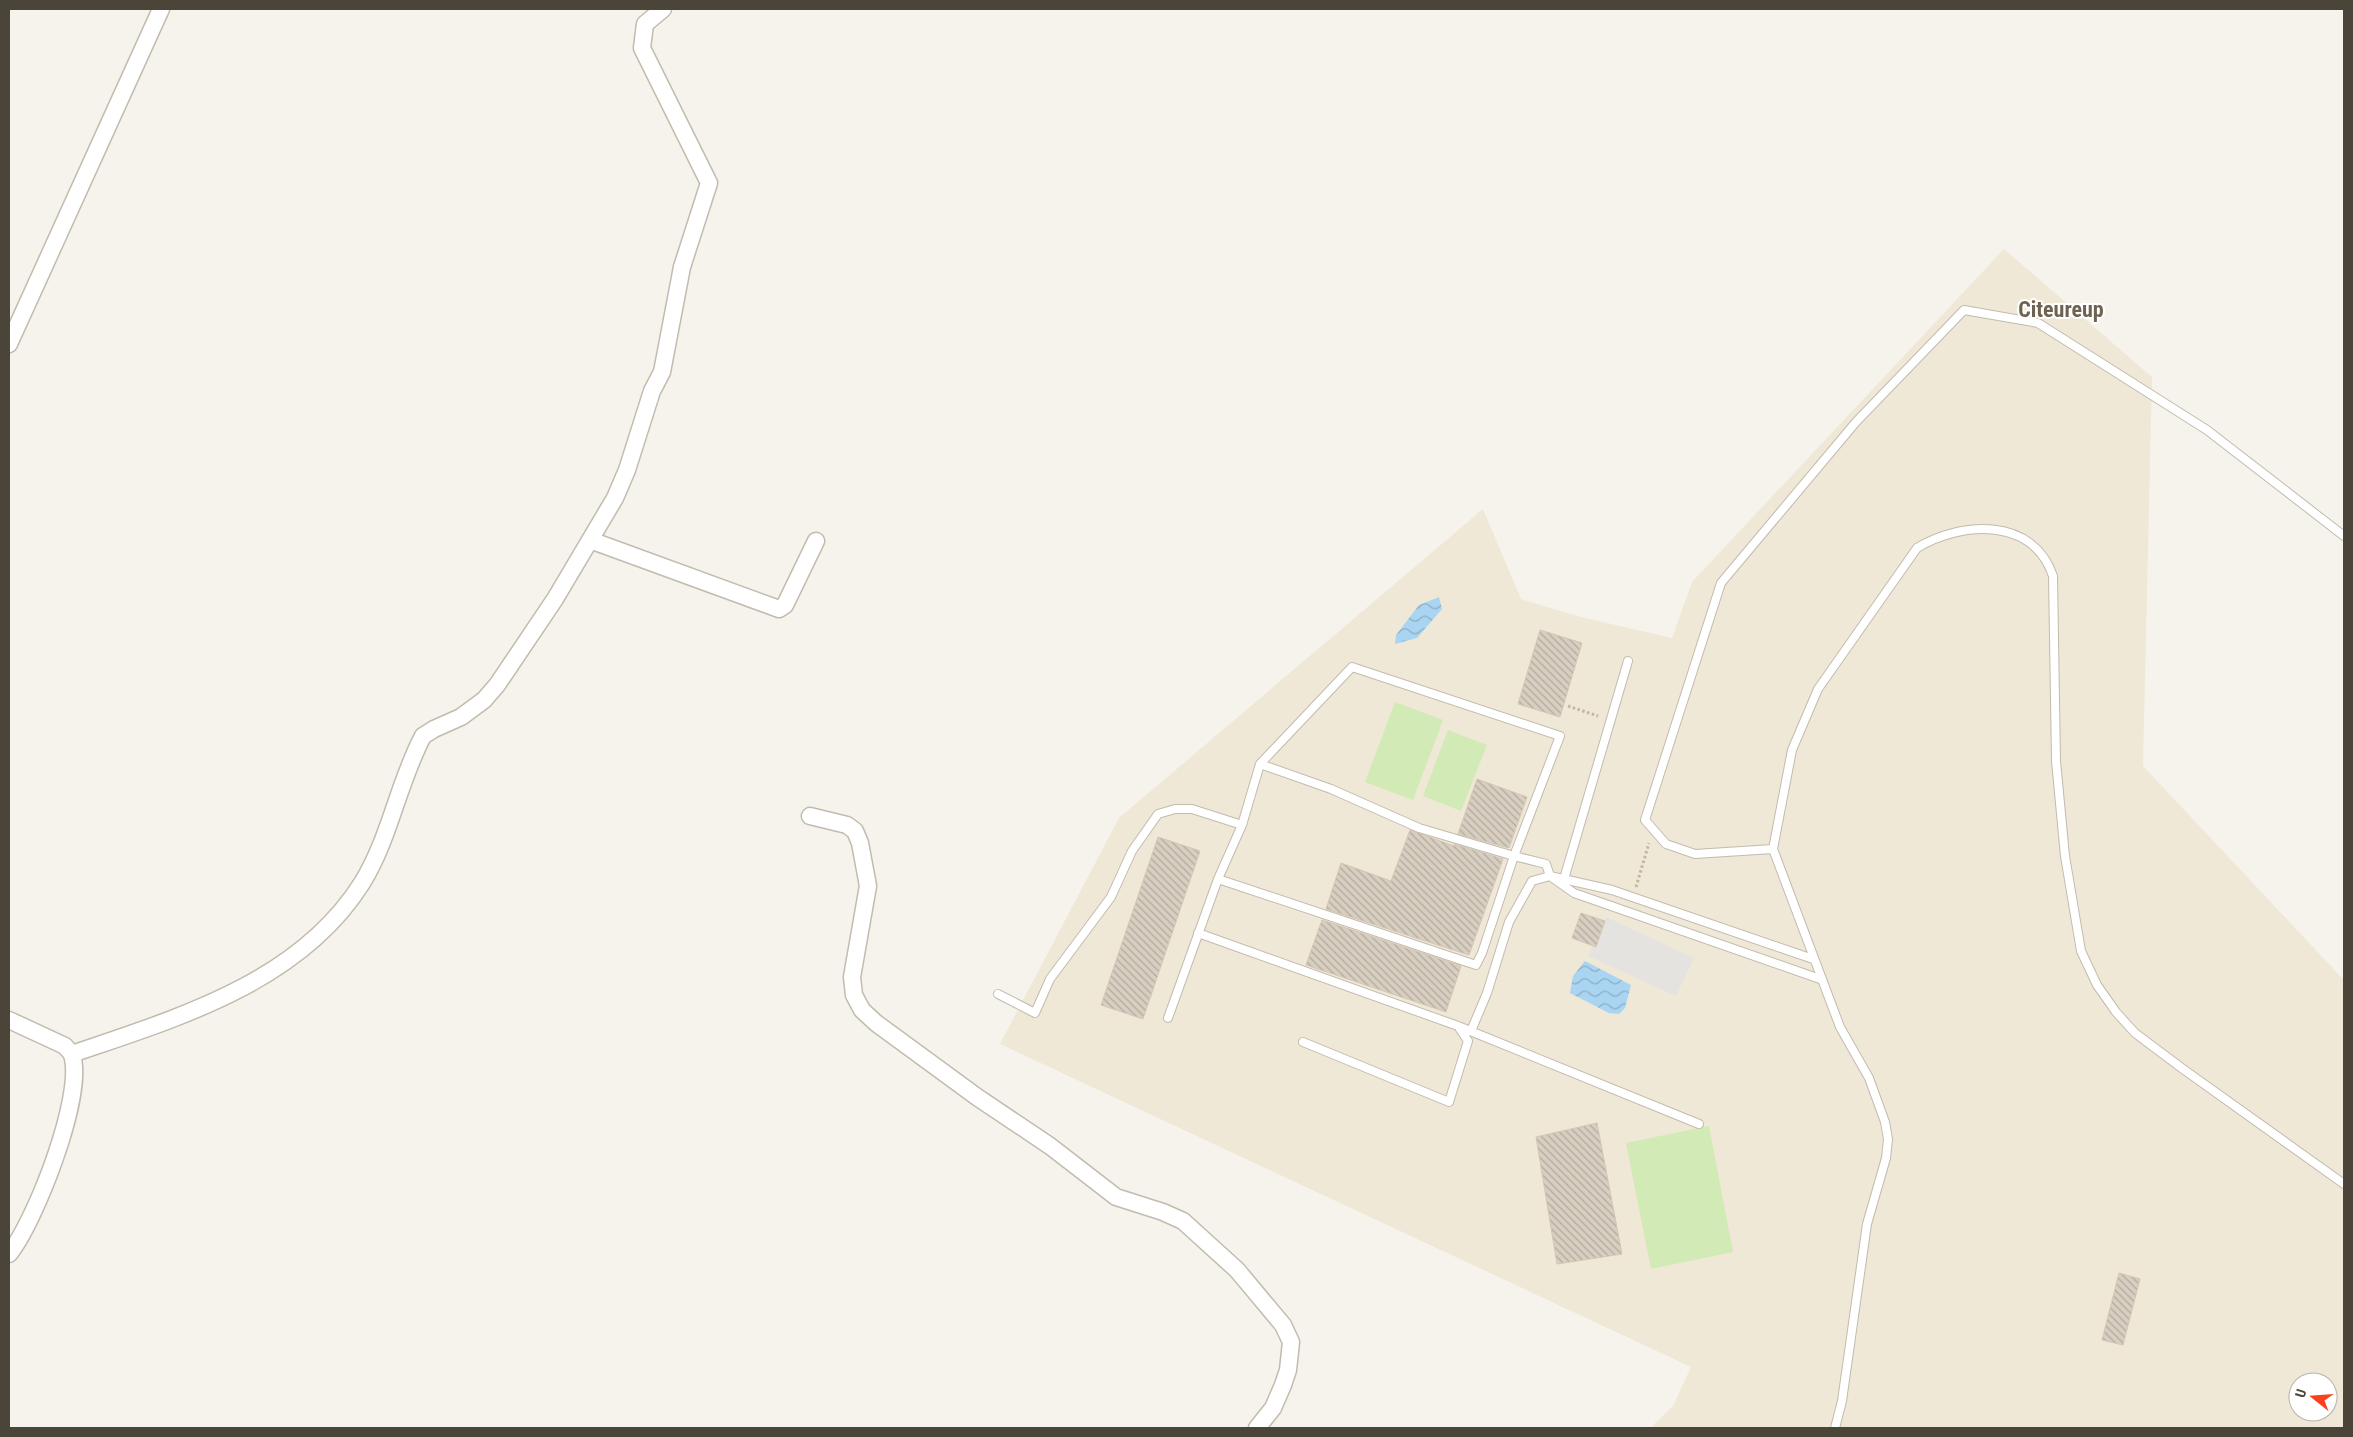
<svg xmlns="http://www.w3.org/2000/svg" width="2353" height="1437" font-family="'Roboto Condensed',sans-serif">
<style>
.education{fill:#efe8d6;fill-rule:evenodd}
.garden{fill:#d2eab5}
.parking{fill:#e5e3e0}
.water{fill:url(#water-waves)}
.building{fill:url(#building-back-hatch);stroke:#d3c7b4}
.lines{fill:none;stroke-linecap:round;stroke-linejoin:round}
.service-casing{stroke:#c2bbae;stroke-width:10}
.minor-casing{stroke:#c2bbae;stroke-width:19}
.path{stroke:#c4b79f;stroke-width:3;stroke-dasharray:2.5 2.5;stroke-linecap:butt}
.service{stroke:#fff;stroke-width:8}
.minor{stroke:#fff;stroke-width:16}
.labels{text-anchor:middle;dominant-baseline:central;stroke-width:4;stroke-linejoin:round;paint-order:stroke}
.district-label{font-size:22px;font-weight:bold;fill:#6e6250;stroke:#fff}
</style>
<defs>
<pattern id="water-waves" width="16" height="10" patternUnits="userSpaceOnUse" patternTransform="scale(1.25)"><rect width="16" height="10" fill="#a9d4f2"/><path d="M0 5q4-4 8 0t8 0" fill="none" stroke="#8caec5"/></pattern>
<pattern id="building-back-hatch" width="6" height="6" patternUnits="userSpaceOnUse" patternTransform="scale(1.25)"><rect width="6" height="6" fill="#d8cfc1"/><path d="M-1 5l2 2M0 0l6 6M5-1l2 2" fill="none" stroke="#b1aa9e"/></pattern>
</defs>
<rect width="100%" height="100%" fill="#f6f3ec"/>
<path class="education" d="M2004 249 2152 377 2143 766 2344 980V1428H1650L1673 1406 1691 1367 1000 1044 1119 818 1483 509 1521 599 1577 616 1672 638 1692 582ZM2298 1382H2328V1412H2298Z"/>
<path class="garden" d="M1395 702 1443 720 1413 800 1365 782Z
M1448 730 1487 745 1461 811 1423 796Z
M1709 1126 1733 1252 1651 1269 1626 1143Z"/>
<path class="parking" d="M1606 917 1694 958 1676 996 1588 956Z"/>
<path class="water" d="M1439 597 1442 609 1417 638 1395 644 1396 635 1419 605Z
M1585 961 1631 985 1625 1008 1619 1014 1609 1013 1570 993 1573 976Z"/>
<path class="building" d="M1540 630 1582 643 1560 717 1518 704Z
M1477 779 1527 797 1509 848 1458 834Z
M1410 830 1454 846V844L1503 859 1469 955 1326 909 1341 863 1391 881Z
M1158 837 1200 851 1143 1019 1101 1005Z
M1581 913 1605 921 1596 947 1572 938Z
M1322 920 1461 966 1446 1012 1306 965Z
M1597 1123 1622 1254 1557 1264 1536 1137Z
M2119 1273 2140 1279 2123 1345 2102 1340Z"/>
<g class="lines">
<defs>
<path id="service" d="M1773 849 1695 854 1666 844 1645 820 1721 583 1856 422 1964 310 2038 323 2207 430 2344 536
M1218 879 1242 825 1260 764 1331 789 1419 828 1514 856 1560 736 1352 667 1260 764
M1564 879 1628 661
M1198 933 1458 1026 1699 1124
M998 994 1035 1013 1050 979 1111 897 1132 851 1158 814 1175 809H1192L1242 825
M1168 1018 1218 879 1476 965 1482 953 1514 856 1546 864 1550 876 1574 893 1820 979
M1471 1031 1487 993 1509 922 1532 881 1550 876 1612 890 1813 959
M1303 1042 1449 1102 1468 1041 1458 1026
M1835 1428 1842 1401 1867 1224 1886 1158 1888 1139 1885 1122 1869 1078 1840 1027 1773 849 1792 750 1818 689 1917 548C1962 521 2033 517 2053 576L2056 761 2065 856 2081 951 2097 985 2116 1012 2135 1033 2183 1069 2344 1184"/>
<path id="minor" d="M9 344 161 9
M590 540 779 609 785 605 816 541
M810 816 847 825 855 831 860 843 868 886 852 977 854 995 862 1010 876 1023 977 1097 1050 1146 1116 1197 1163 1212 1183 1221 1237 1270 1283 1325 1291 1342 1288 1370 1283 1385 1273 1408 1257 1428
M9 1020 65 1046C67 1049 71 1052 72 1055 85 1095 35 1222 9 1254
M72 1054C177 1018 299 983 362 883 390 838 398 783 423 736L434 729 461 717 484 700 497 685 555 599 615 498 627 470 652 391 662 372 682 267 709 183 642 48 645 24 663 9"/>
</defs>
<use href="#service" class="service-casing"/>
<use href="#minor" class="minor-casing"/>
<path class="path" d="M1568 706 1598 716
M1636 887 1649 843"/>
<use href="#service" class="service"/>
<use href="#minor" class="minor"/>
</g>
<g class="labels">
<g class="district-label">
<text x="2061" y="309">Citeureup</text>
</g>
</g>
<rect width="2353" height="1437" fill="none" stroke="#4b4439" stroke-width="20"/>
<g transform="translate(2313 1397) rotate(287)"><circle r="24" fill="#ffffff" stroke="#b7b4b0"/>
<path d="M0-4L9 19L0 12L-9 19Z" fill="#fc3f1d"/>
<text y="-8" font-size="14" font-weight="bold" text-anchor="middle" fill="#4b4439">U</text>
</g>
</svg>
